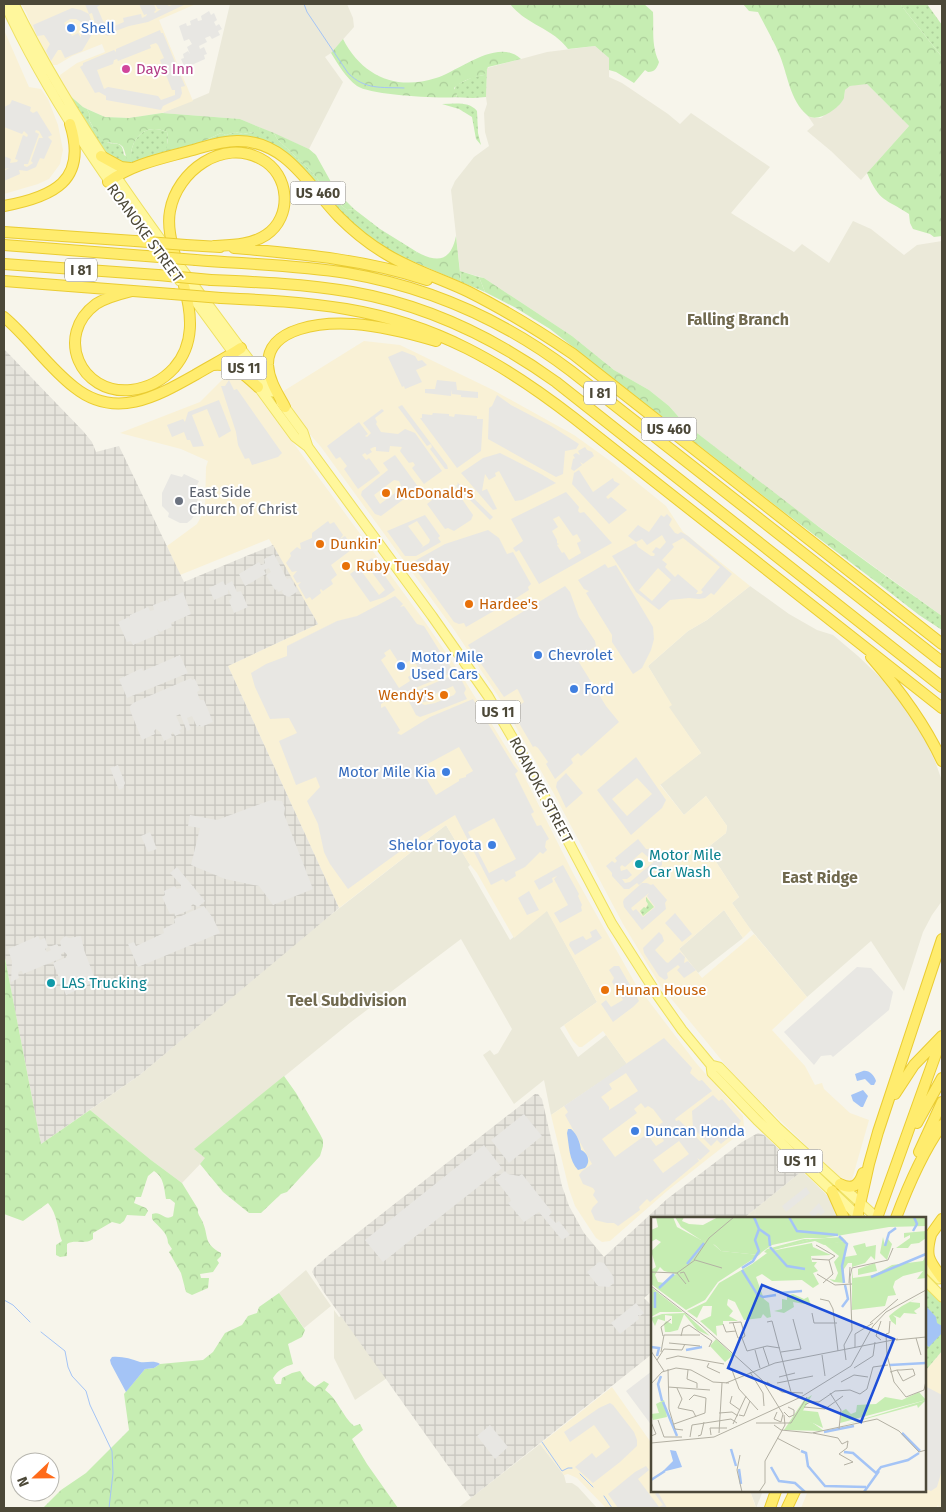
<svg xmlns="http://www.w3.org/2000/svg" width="946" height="1512" font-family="'Fira Sans',sans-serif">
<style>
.residential{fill:#ebe9d9}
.commercial{fill:#f9f1d6}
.industrial{fill:url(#industrial-grid)}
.grass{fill:url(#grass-dots)}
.forest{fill:url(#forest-crowns)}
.parking{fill:#e8e7e3;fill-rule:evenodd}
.water{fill:#a4c4f6}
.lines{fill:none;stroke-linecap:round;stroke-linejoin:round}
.stream{stroke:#a4c4f6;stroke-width:1}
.major-casing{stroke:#eee062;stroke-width:11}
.highway-casing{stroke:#eacc32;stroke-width:12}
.major{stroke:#fff79c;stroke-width:9}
.highway{stroke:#ffec6e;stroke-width:10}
.highway-bridge-casing{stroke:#eacc32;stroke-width:12;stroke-linecap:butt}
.highway-bridge{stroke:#ffec6e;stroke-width:10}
.shop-dot{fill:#3f7fe0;stroke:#fff;stroke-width:2}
.hotel-dot{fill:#d1479c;stroke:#fff;stroke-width:2}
.food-dot{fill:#e8710a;stroke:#fff;stroke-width:2}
.worship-dot{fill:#6b7280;stroke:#fff;stroke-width:2}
.culture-dot{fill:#0f9aa8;stroke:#fff;stroke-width:2}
.labels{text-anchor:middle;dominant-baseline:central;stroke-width:4;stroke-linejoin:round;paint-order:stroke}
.shield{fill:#fff;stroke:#827f74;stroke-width:1}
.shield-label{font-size:14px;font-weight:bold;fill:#4c4838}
.shop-label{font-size:15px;fill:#366cbe;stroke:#fff;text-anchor:start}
.hotel-label{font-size:15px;fill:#b23c85;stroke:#fff;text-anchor:start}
.street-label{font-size:15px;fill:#4c4838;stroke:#fff}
.worship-label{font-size:15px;fill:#5b616d;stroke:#fff;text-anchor:start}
.food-label{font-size:15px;fill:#c56008;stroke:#fff;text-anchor:start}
.culture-label{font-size:15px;fill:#0d838f;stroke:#fff;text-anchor:start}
.neighbourhood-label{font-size:16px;font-weight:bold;fill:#70694e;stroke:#fff}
.inset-river{fill:none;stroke:#a4c4f6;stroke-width:2.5}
.inset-road{fill:none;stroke:#b3b0a3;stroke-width:1}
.view{fill:#1d4ed8;fill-opacity:0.15;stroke:#1d4ed8;stroke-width:2.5}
.inset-edge{fill:none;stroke:#4c4838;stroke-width:2.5}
</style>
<defs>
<pattern id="industrial-grid" width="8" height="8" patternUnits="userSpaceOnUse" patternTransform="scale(1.25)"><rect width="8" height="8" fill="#e6e4dc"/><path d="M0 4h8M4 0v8" fill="none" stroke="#c7c5be"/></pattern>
<pattern id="grass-dots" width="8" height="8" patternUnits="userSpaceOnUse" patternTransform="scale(1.25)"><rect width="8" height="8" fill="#c6edb2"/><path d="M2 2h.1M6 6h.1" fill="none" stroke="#accd9a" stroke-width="1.8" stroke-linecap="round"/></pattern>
<pattern id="forest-crowns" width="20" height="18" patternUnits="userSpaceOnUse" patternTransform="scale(1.25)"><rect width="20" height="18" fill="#c6edb2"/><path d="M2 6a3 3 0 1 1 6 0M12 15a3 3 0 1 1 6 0" fill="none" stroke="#accd9a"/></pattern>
</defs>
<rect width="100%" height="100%" fill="#f7f5eb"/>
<path class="residential" d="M230 4H347L353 18 354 27 331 53 325 57 343 82 309 149 240 119 162 113 209 93Z
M595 46 609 58V77L622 83 668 114 680 124 691 113 770 167 731 213 794 252 802 244 829 263 853 221 871 229 904 255 917 245 942 241V616L789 505 684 423 669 406 649 390 614 370 572 336 484 278 460 271 451 190 455 181 474 157 489 146 485 132 484 113 487 104 486 97 487 68 547 52Z
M859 84H867L909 126 861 180 831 151 807 131 814 125 808 116 813 118H821L841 102 844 97 845 90 850 86Z
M750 586 789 614 817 630 833 635 858 656 882 679 902 704 925 740 935 761 942 781V901L932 915 923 932 904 991 871 941 807 997 747 925 732 903 739 897 707 848 726 833 727 826 706 796 684 815 660 784 701 753 668 707 671 705 648 666 688 631 707 620Z
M446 825 470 865 468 867 510 940 547 910 597 1002 560 1028 578 1057 606 1035 627 1064 551 1115 544 1080 514 1104 483 1055 490 1050 494 1055 498 1053 512 1029 461 939 351 1022 195 1149 206 1158 182 1183 151 1160 90 1110 141 1074 314 928Z
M724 910 743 938 698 973 679 949Z
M802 1171 829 1197 842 1218H744Z
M306 1270 331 1306 304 1328 279 1293Z
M334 1310 339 1317 341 1316 387 1378 355 1400 334 1358Z
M540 1444 564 1475 566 1483H572L578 1487 597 1508H458Z
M750 1491H763L756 1508 755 1504Z"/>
<path class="commercial" d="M21 4H196L159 20 193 101 162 113 129 118 105 117 83 107 68 94 60 79V75L77 63 105 52 102 44 72 56 57 65H52L37 39 26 12Z
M4 30 29 87 41 89 48 99 58 125 63 150 60 164 49 179 38 184 4 194Z
M364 341 400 345 493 390 574 435 613 463 666 506 683 532 750 586 707 620 688 631 648 666 672 705 669 707 701 753 660 785 684 815 706 796 727 826 726 833 707 848 739 897 732 903 751 930 743 938 724 910 679 949 702 978 754 934 807 997 772 1030 805 1066 815 1085 822 1083 824 1089 850 1113 869 1120 851 1183 842 1180 737 1079 660 985 623 924 553 792 500 699 455 631 321 447 307 431 282 392Z
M231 371 250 385 258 395 425 622 462 676 524 776 574 875 635 983 696 1063 743 1116 744 1126 738 1135 667 1191 610 1241 602 1242 596 1238 575 1206 569 1189 551 1115 627 1064 603 1031 582 1047H579L573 1041 564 1025 597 1002 547 911 514 938 477 873 468 862 446 825 339 908 228 666 318 624 269 539 180 575 167 546 197 524 205 510 206 467 208 461 181 449 120 433 200 402Z
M942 1351V1508H939L938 1505 936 1508H801L808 1491H925V1369L926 1370Z
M612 1387 652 1444V1491H750L756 1508H606L577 1478 568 1474 564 1475 540 1444Z"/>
<path class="industrial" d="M4 349 83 431 92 442 96 452 119 446 184 582 273 545 318 624 228 666 339 908 141 1074 41 1144 4 953Z
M535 1094H538L542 1099 562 1186 569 1206 584 1233 604 1257 667 1199 742 1142 758 1133 764 1135 802 1171 744 1218H652V1291L644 1298 652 1306V1354L471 1498 323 1291 312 1272 314 1268 328 1256Z"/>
<path class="grass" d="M900 4H927L942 25V57Z
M487 68 486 97 473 98 451 97H456L457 95 454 91 456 85 473 77 484 75Z
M68 94 83 107 87 109 90 115 89 120C93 127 97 135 104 140 113 148 122 137 124 155L131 159C130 138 146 122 167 132L168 137 167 144 206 140 221 133 226 135 235 132 243 134 254 132 261 135 259 127 274 133 277 139 309 169 325 188 332 193 333 199 347 210 354 209 380 229 417 252 407 260 382 247 347 220 298 163 253 139 137 162H120L106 153Z
M442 104C454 104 469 101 477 111L478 133 481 145 476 139 472 117 459 109Z
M460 271 479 277 485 292 461 282Z
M886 576 942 616V630L919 615 879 584Z
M646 897 654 907 643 916 640 911 644 907 646 908 648 904 646 901Z
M925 1286 942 1303V1351L926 1370Z"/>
<path class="forest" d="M510 4H644L653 12C654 30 651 45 659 62 657 68 655 72 648 72L645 70 634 83 616 72 609 70V58L595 46 568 49C554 29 525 24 510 4Z
M743 4H900L942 57V236L934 237 930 234 913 229 910 223 909 214C885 198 880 203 867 173L909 126 867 84 850 86 845 90C845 91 844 97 844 98 840 108 817 124 807 115 790 100 788 76 780 56 774 41 765 26 758 12L749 11Z
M343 39C362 76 396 91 436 78 459 71 498 37 521 59L488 67 484 75C474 77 462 80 454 88L457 94 456 97C440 99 370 95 357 86 346 78 338 64 331 53Z
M87 109 105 117 129 118 162 113 240 119 259 127 262 135 258 136 254 132 243 134 235 132 226 135 221 133 206 140 166 151 168 138 167 132C146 122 130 138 131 159L128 161C125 156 125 149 122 146 118 142 111 144 106 142 99 139 93 127 89 120L90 115Z
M274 133 309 149 316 155 336 191 354 209 347 210 333 199 332 193 325 188 309 169 277 139Z
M456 236 461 282 407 259 417 252C439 264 451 260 456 236Z
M479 277 484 278 572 336 614 370 649 390 669 406 684 423 819 527 886 576 879 584 780 509 550 329 516 308 485 292Z
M4 953 41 1144 90 1110 151 1160 182 1183 198 1209C197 1215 201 1217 203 1223 209 1237 203 1243 221 1253V1256L217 1260 219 1263 213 1272 200 1274 201 1278H209L208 1288 192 1295 186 1292 181 1273 169 1252 172 1249 168 1243C168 1232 158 1227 152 1219V1214C162 1210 164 1222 173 1216L175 1203 170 1199H166C164 1188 164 1177 154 1171L148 1176 141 1197H136L134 1203 146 1208 148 1211 145 1216 127 1215 124 1221 120 1224 112 1222 93 1233V1239C85 1245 74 1239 67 1244V1256L60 1257 56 1255V1245L62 1241C57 1229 58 1215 48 1203L23 1221 4 1214Z
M284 1076 296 1093 320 1134 323 1140V1146L320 1156 287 1192 281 1194 261 1213H249L223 1192 200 1164 205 1158 194 1149Z
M279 1293 305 1330 302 1337 288 1344 293 1364C284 1367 278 1370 273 1378L276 1384H281L282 1378 292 1373 300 1371 307 1381 315 1387 324 1381 329 1384 325 1390C338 1399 342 1416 354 1426L360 1424 363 1430 352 1439 367 1464 398 1508H43L61 1490 86 1473 129 1430 124 1394 145 1369 154 1368 160 1364 203 1360 213 1352 225 1333 242 1325 248 1316 257 1313 259 1307Z"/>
<path class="parking" d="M85 4H99L100 5 97 7 103 21 112 27 124 22 123 18 127 17 141 14 142 18 146 16 147 14 144 15 139 4H154L156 10 154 12 155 13 161 9H158L155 4H166L169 6 175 4H186L148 22 129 26 110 33 108 36 97 29 95 26 98 24 95 23 92 13 89 14Z
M72 8 81 10 89 14 92 23 91 36 82 51 65 58 61 50H58L51 61 46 51 50 44 44 35 37 36 33 25ZM70 19H76L81 22V38L78 33 72 36 64 23Z
M209 11 211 15 214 13 217 20 214 22 216 26 219 24 222 29 218 31 220 35 212 39 210 36 205 38 207 42 199 46 200 49 204 47 207 54 204 55 205 59 185 68 181 59 184 58 183 54 188 51 190 54 187 47 192 44 189 39 184 41 179 26 186 23 187 26 191 25 190 21 197 18 198 21 202 20 201 16Z
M160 30 161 33H163L185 86 181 87 182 93 180 98 163 106 161 110 106 100V96L99 92 95 93 80 67 83 65V63L114 50 116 52V49ZM156 43 158 45 164 58 160 60 172 90H175V95L161 100 158 96 108 87 104 89 97 70 113 64 114 60 117 59 118 61 151 48 150 45Z
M12 100 31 107 30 111 33 113 37 111 52 135 48 137 52 141 44 159 40 158 36 167 27 171 19 170 20 174 4 181V171L9 168 4 169V156L11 159 10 163 17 162 18 160 15 159 23 135 27 137 28 135 24 131 22 134 4 127V107L10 104ZM36 130 39 131 43 138H39L31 161 33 163 27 167 24 166V164H28L39 134 35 132Z
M402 351 415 356 418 361 422 360 427 365 416 370 422 382 405 389 404 386 402 387 388 357Z
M229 380 234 390 237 389 282 453 278 457 252 465 249 458 245 459 238 445 236 432 221 386H225Z
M437 380 456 382 457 390 478 392V398L461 397V395L452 394V390L451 396 425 393V389H435Z
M497 395 511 405 551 426 579 444 576 449 565 451 563 474 556 477 488 439 489 408 492 406Z
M219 400 231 431 219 438 207 409 192 415 204 446 193 447 190 440H187L184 432 172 437 167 425 183 419 185 422 188 412Z
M402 405 447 465 448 469H445L430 449 432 447 431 444 427 446 398 407Z
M382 409 384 411 375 418 377 422 376 424 381 432 398 434 405 429 415 433 442 471 424 484 412 468 415 465 413 462 409 463 400 451 402 447 390 446 389 452 376 451V447H374L370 449 372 452 367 455 365 453 362 455 366 460 369 458 380 473 358 489 344 469 347 466 340 457 336 459 327 446 359 422 368 434 365 436 367 437 371 433 363 423Z
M433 413 449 414V416L454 417 455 414 477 416V419H483L481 451 457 468 420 418H422V414L432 415Z
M585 447 587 450 592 452 594 456 583 464 580 462 582 465 574 471 571 469 573 459 575 458 573 455 576 453 580 455 578 451Z
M500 453 541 474 556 483 522 500 515 501 499 471 495 473 496 476 489 480 485 474 482 491 487 489 497 509 493 510 461 473 483 458Z
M395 455 419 488 381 516 375 514 361 495 362 491 388 470 383 463ZM394 480 399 481 402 488 380 504 374 495Z
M579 470 593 492 613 478 614 481 620 484 606 497 608 499 611 497 627 510 609 524 572 484 574 473Z
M171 474 182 477 184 474 199 481 196 487 199 495 197 502 200 504 192 519 187 523H180L168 517 169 513 162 506V493Z
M457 482 493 517 490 520 456 486 458 484Z
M453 486 473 515 471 520 454 531 448 528 445 529 427 504 442 492 443 494Z
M566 492 579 507 578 511 580 513 584 512 612 543 539 584 519 550 516 552 513 548 523 541 511 519ZM559 516 573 536 577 534 581 541 577 543 581 553 569 560 564 552 562 553 557 545 559 544 557 543V540L552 531 558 527 553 519Z
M667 514 672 519 669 525 675 533 678 534 681 532 688 536 732 574 714 595 711 593 705 598 699 599 689 598 670 600 659 610 636 592 612 556 636 543 638 547 651 556H654L655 554 652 552 656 547 660 549 666 542 662 535 647 545 642 539 636 542 628 536 638 525 649 532 661 515 664 517ZM683 538 720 567 701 590 703 592 701 594H696L698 591 678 574 675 577 665 567 667 564 662 560 674 547 672 544ZM658 568 671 580 652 601 639 590Z
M425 515 440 536 438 538 441 542 416 556H405L387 531ZM417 521 430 540 429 543 421 548 423 546 408 526Z
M328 521 330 524 334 522 343 535 340 539 345 536 351 544 349 546 351 550 331 565 337 575 331 580 333 584 323 591 321 589 320 590 321 593 312 600 310 597 306 599 298 585 301 582 297 583 293 576 297 571 292 572 286 563 291 556 290 553 297 547 300 549H301L300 543 312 538V533Z
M488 530 499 538 507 554 513 552 531 584 528 587 529 590 510 602 507 599 497 603 499 608 466 627 464 623 459 624 454 622 411 563 445 544Z
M274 554 287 579 290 578 298 591 289 597 284 595 282 592 283 590 278 592 277 589 275 590 266 575 271 572 269 568 264 570 266 574 245 586 239 574 259 562 261 565 264 564 265 563 264 559Z
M372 558 395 590 385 597 370 602 350 574ZM368 567 385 590 379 595 362 572Z
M605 564 608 568 616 565 653 627 654 639 651 650 642 668 633 674 612 642V635L586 593 589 591 584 589 578 580Z
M223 581 225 585 232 581 237 592 241 591 248 607 234 613 229 601 232 597 228 589V594L214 600 209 588Z
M565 586 570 592 579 617 595 641 596 646 577 659 606 706 619 722 581 756 578 753 571 759 573 763 555 779 546 764 548 762 538 748 535 746 533 747 512 711 524 702 518 690 517 689 504 697 468 645Z
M183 592 191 614 171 623 172 627 160 632 157 629 159 634 133 645 131 641 127 642 118 622 129 617 130 620V615L148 607 150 611 154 610 153 605 167 600 169 603 168 599Z
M395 596 403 604 400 607 404 606 417 624 424 626 446 661 443 664 447 662 451 667 448 670 451 668 454 672 396 696 390 688 388 690 392 697 381 704V708L385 706 400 730 397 733 401 735 430 717 473 699 514 766 518 771 515 774 534 812 531 814 537 826 541 825 549 839 546 841 545 847 547 850 543 854 540 852 525 867 515 872 516 876 506 882 503 879 491 885 455 815 424 834 348 889 330 864 324 852 318 824 307 801 320 787 316 777 296 785 279 741 297 733 289 718 270 719 255 687 251 673 266 664 287 656V646L337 621 357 616ZM390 649 399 663 400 662 404 664 413 659 419 669 408 677 410 681 399 688 381 660 386 656 384 653ZM459 747 473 771 466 775V777L459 779V781L436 795 420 768ZM494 818 516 859 489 873 468 832Z
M180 655 188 673 127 698 119 679 142 668 143 671Z
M453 675 458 681H462L466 689 464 693 467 699 434 712 420 717 416 715 407 698 409 694ZM453 686 456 692 454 695 435 703 425 705 422 704V702L430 701V696Z
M191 678 192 680 195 679 200 690 197 692 200 700H204L213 722 201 727 200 725 197 727 192 716 187 718 191 729 187 731 180 714 176 716 182 729 179 730 181 733 175 736 173 732 171 734 172 737 164 741 160 732 156 729 154 731 155 734 142 740 130 710V706L133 703Z
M636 757 666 800 662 808 631 835 597 790ZM637 778 652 794 627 816 612 799Z
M118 765 125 783 123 788 119 790 110 768Z
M566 773 583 793 566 808 556 787 557 782Z
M271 800 282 801 285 808 284 814 313 889 273 905 259 886 225 879 191 865 200 828 188 826 190 815 217 820Z
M150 832 157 849 148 852 141 836Z
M638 839 646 849H655L659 851 662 856V865L639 885 637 883 629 889H624L612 876V873L606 866 612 861 615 863 617 861 615 858ZM642 852 648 857 653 853H656L658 858 630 882 625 883 622 879H627L632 875 627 869 621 871 620 867 622 865 625 867Z
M563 865 579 894 578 896 582 905 581 907 582 911 560 923 554 913 568 905 554 879 557 876 552 878 553 882 539 890 534 881Z
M177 867 205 901 198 907 193 904 191 906 192 909 175 916 174 913 170 914 162 897 165 895 164 891 175 886 177 889 181 888V885L170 873Z
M642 883H647L651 885 653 884 667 900 665 903 666 909 642 930 624 907 623 902 624 899ZM649 893 647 896 655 907 643 917 636 909 633 911 631 908Z
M529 891 539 910 527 915 518 898Z
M204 906 213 918 220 933 138 967 128 944 134 942 136 946 164 933 163 929 175 923 174 919Z
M675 913 692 934 682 942 665 923Z
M596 929 602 938 575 955 569 945 570 942 583 936 586 940 592 937 590 932Z
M659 932 662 935 664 941 655 950 666 962 668 963 680 952 685 957 684 963 688 961 696 970 684 978 677 970 680 967 678 965 667 973 668 978 665 980 659 976 644 953 643 948Z
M38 936 40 940 45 938 48 947 45 949 47 952 51 950 49 947 57 944 59 947 61 946 60 941 65 936 69 938 81 936 84 950 96 981 66 995 53 963 67 957V954L64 952 61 954 62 958 23 974 22 971H20L18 973 19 978 11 982 12 961 8 949Z
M614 966H619L639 1001 633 1007 613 1022 601 1004 606 1000 611 1007 623 1000 612 982 614 978 609 970Z
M857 967 871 968 893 992 889 1010 833 1057 831 1055 821 1056 814 1065 784 1032Z
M664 1038 692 1068 690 1073 699 1081 702 1080 712 1091 675 1119 676 1121 679 1120 710 1151 700 1160 697 1158 699 1161 650 1202 647 1199 639 1207 640 1210 618 1226 614 1223H607L595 1220 591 1211 593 1207 598 1202 593 1195 595 1191 593 1188 583 1184 579 1175 582 1171 592 1164 565 1115 568 1112 564 1106ZM626 1073 638 1091 609 1110V1107L601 1097 612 1089 609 1084ZM641 1103 645 1108 648 1106 653 1109 663 1122 655 1128 664 1141 656 1146 647 1134 615 1157 602 1139 637 1113 634 1109ZM679 1141 689 1154 663 1173 653 1160Z
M713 1095 719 1101 722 1099 741 1121 738 1125 741 1128 722 1143 721 1144 717 1140 711 1146 693 1128 692 1111Z
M524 1114 542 1136 509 1163 491 1140Z
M484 1145 502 1168 383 1262 365 1240Z
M505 1171 508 1174 519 1176 522 1174 552 1212 549 1216 556 1223 559 1221 570 1235 562 1240 539 1212 524 1222 508 1203 511 1201 510 1198 495 1179Z
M806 1187 810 1193 786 1212 782 1206Z
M819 1203 825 1212 821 1215 818 1213 815 1216H812L809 1213Z
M599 1262 604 1263 613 1276 614 1283 609 1287 598 1286 587 1272Z
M636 1303 644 1313 640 1316 638 1315 639 1319 620 1334 611 1323Z
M652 1371V1426L626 1391Z
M925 1386 942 1395V1470L937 1487 931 1491 925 1489Z
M610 1403 613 1405 634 1432 637 1440V1446L620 1462 593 1483 575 1467 592 1453 596 1458 610 1447 594 1425 570 1442 564 1432 599 1408Z
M490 1425 508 1447 495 1459 477 1436Z
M646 1466 649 1470 638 1479 659 1507 663 1505 655 1494 658 1492 667 1508H618L608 1494 635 1472Z"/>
<path class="water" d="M863 1071C869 1070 874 1075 876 1081L874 1085H871L865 1079 857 1081 855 1074Z
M863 1090 868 1096 863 1107H861L853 1101 851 1095Z
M568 1129H571C577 1134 580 1142 581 1150 588 1153 591 1162 585 1168L578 1170C569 1161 569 1145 567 1133Z
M925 1305 936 1317 937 1323 942 1326V1333L929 1347 925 1344Z
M112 1357C122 1356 131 1359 140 1362 147 1363 154 1360 160 1364L154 1368 145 1369 126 1392 111 1364 110 1360Z"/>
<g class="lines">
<path class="stream" d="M304 4 307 12 348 73C365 90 381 87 404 88
M4 1300 13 1305 30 1322
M41 1332 65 1351 68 1367 72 1376 86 1391 90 1405 112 1451 113 1473 109 1508
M542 1442 562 1471 568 1468H572
M580 1474 593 1487
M604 1496 612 1508"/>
<defs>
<path id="major" d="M5 4C51 104 116 192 180 281
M14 4C83 144 181 267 273 392
M188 291 295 437 308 447
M281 402 303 432 308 447 432 616 488 696 522 754 612 924 658 996 682 1030 711 1065 712 1073 757 1120 860 1218
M711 1065 719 1067 777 1127 877 1218
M925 1265 939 1279
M925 1280 942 1297"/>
<path id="highway" d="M101 156 121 167 130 168
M108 182C133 164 160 159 189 151 204 147 220 141 237 141 286 140 309 186 339 217 353 231 369 244 386 254 412 270 442 279 469 292 505 310 539 331 573 354L942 644
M4 206C53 197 88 181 70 124
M4 232 135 241
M4 245 146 256
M186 245 220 247
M234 248C300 254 364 259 427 280
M176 259C172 244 167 227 170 211 177 171 223 138 261 159 290 174 293 217 266 235 251 245 232 245 214 246
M196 260C246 264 297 265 347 273 429 287 505 321 571 371L942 662
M4 264 158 275
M211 280C258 282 305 284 352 292 426 305 495 338 556 382L942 687
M4 281 172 294
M132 291C120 294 107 297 96 304 54 335 80 395 131 390 148 388 162 381 174 368 195 344 192 314 184 286
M221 298C263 300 305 302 346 309 436 324 503 363 574 418L942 708
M4 317C29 338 48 367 74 387 115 420 156 397 195 375 210 366 226 358 241 348
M213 365C233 363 244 374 258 387
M285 407C278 394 269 381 268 365 267 326 325 322 354 324 381 326 409 333 436 341
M871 657C899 689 924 722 942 761
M895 1094 914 1065 942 1036
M917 1123 942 1078
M919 1152 942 1102
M840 1184C852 1190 859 1186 863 1173
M832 1191 844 1218
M857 1218 869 1164 878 1132 942 939
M877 1218 942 1037
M896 1218C908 1186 922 1153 942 1125
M931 1235C925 1257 929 1260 942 1278
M927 1240 942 1219
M770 1508 776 1491
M787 1508 795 1491"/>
</defs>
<use href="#major" class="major-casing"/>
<use href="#highway" class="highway-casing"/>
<use href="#major" class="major"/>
<use href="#highway" class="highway"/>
<defs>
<path id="highway-bridge" d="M135 241 186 245
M146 256 196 260
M158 275 211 280
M172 294 221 298"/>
</defs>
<use href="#highway-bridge" class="highway-bridge-casing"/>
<use href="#highway-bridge" class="highway-bridge"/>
</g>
<g class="shop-dot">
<circle cx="71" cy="28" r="5"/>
<circle cx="538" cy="655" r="5"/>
<circle cx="401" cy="666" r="5"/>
<circle cx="574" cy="689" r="5"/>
<circle cx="446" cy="772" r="5"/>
<circle cx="492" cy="845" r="5"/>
<circle cx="635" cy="1131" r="5"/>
</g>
<circle class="hotel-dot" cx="126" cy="69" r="5"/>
<g class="food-dot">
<circle cx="386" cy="493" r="5"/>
<circle cx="320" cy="544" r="5"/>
<circle cx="346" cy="566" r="5"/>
<circle cx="469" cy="604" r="5"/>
<circle cx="444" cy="695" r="5"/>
<circle cx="605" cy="990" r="5"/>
</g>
<circle class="worship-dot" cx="179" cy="501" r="5"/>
<g class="culture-dot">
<circle cx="639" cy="864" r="5"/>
<circle cx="51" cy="983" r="5"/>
</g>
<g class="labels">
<g class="shield">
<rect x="290.5" y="181.5" width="55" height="23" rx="4"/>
<rect x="65" y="258.5" width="32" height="23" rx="4"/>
<rect x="221.5" y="356.5" width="45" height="23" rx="4"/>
<rect x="584" y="381.5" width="32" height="23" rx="4"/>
<rect x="641.5" y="417.5" width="55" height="23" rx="4"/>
<rect x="475.5" y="700.5" width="45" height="23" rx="4"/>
<rect x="777.5" y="1149.5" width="45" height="23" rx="4"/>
</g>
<g class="shield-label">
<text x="318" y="193">US 460</text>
<text x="81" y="270">I 81</text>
<text x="244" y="368">US 11</text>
<text x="600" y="393">I 81</text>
<text x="669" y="429">US 460</text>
<text x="498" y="712">US 11</text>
<text x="800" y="1161">US 11</text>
</g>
<g class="shop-label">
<text x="81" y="28">Shell</text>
<text x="548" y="655">Chevrolet</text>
<text x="411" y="657">Motor Mile<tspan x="411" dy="17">Used Cars</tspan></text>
<text x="584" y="689">Ford</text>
<text x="436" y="772" text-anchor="end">Motor Mile Kia</text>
<text x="482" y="845" text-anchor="end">Shelor Toyota</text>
<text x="645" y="1131">Duncan Honda</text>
</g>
<g class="hotel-label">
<text x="136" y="69">Days Inn</text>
</g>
<g class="street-label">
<text transform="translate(145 233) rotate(54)">ROANOKE STREET</text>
<text transform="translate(541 790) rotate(62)">ROANOKE STREET</text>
</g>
<g class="worship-label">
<text x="189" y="492">East Side<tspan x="189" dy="17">Church of Christ</tspan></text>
</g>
<g class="food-label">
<text x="396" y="493">McDonald's</text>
<text x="330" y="544">Dunkin'</text>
<text x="356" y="566">Ruby Tuesday</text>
<text x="479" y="604">Hardee's</text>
<text x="434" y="695" text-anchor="end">Wendy's</text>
<text x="615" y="990">Hunan House</text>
</g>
<g class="culture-label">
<text x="649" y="855">Motor Mile<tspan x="649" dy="17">Car Wash</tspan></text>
<text x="61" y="983">LAS Trucking</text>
</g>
<g class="neighbourhood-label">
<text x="738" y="319">Falling Branch</text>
<text x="820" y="877">East Ridge</text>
<text x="347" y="1000">Teel Subdivision</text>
</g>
</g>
<g transform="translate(651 1217)">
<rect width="275" height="275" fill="#f7f5eb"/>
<path d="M191 20 195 24 173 28 164 24 120 33 161 22ZM63 27 94 32 111 35 108 38 70 34ZM224 46 226 54 207 58V52ZM65 122 82 138 74 145 59 129ZM161 178 147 202 162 206 173 214 133 213 153 183ZM275 183 267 191 266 188 189 209Z" fill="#c6edb2"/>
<path d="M5 0H22L26 10 50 23 30 10 24 0H33L31 4 38 7 52 8 67 0H275V9L238 10 174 21H154L121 28 111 35 70 31 62 27 70 34 108 38 67 65 54 83 35 93 0 67V53L5 50 0 34 10 25 5 22 0 25V13L7 10ZM9 50 13 54 25 57 13 66 7 65 4 58ZM275 14V21L268 26 260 27 257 31H245L259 21V18L253 21V16ZM232 20 234 29 237 22 241 27 236 43 229 36ZM153 22H161L120 34 161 26 162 30 180 38 160 39 161 45H166L163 49 167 54 162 56 168 67 162 71 151 63 121 64 111 57 105 60 113 82 118 86 120 100 116 101 112 97 110 101 93 103 84 85 77 82 76 88 82 94 78 99 87 104H72V108L65 109 66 119 49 104 60 99 61 89H52L46 101 36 94 55 85 68 66 101 47 116 36 113 35 116 32ZM195 24 194 40 206 38 202 29 214 26 215 30 225 28 224 43 220 39 214 46 201 50V46H197L193 52V66L183 65 178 62 184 63 187 56 183 45 188 39 173 27ZM275 38V61L266 62 272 54 252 59 244 64 242 70 245 78 237 79 234 89 201 93V53L202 61 223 58 241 48 272 44ZM0 70 32 95H9L0 100ZM275 76 259 85 269 86V90L263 94 266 97 253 96 249 101 242 98 245 101V108L240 104 238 99 244 94 251 89ZM142 77 153 82 157 80 160 88 142 85 143 90 133 96 123 94 131 92V82L136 83V79ZM34 96 59 119 46 113 33 97 27 113 19 115H14L13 107 15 104 21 107V99L14 98V104L7 102 4 109 0 101 11 97ZM268 175 275 183 189 206 191 194 195 192 200 197 205 195 206 188 225 187 234 180 251 183ZM13 183 16 200 2 203 0 197 8 196 5 187ZM148 193 167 195 172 211 162 206 145 205Z" fill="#c6edb2" fill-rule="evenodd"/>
<path d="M19 233 25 234 31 250 11 255 22 244Z" fill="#a4c4f6"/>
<path class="inset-river" d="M103 0 108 12 118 19 119 29M138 0 146 14 187 18M262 14 266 7 263 0M188 19 196 27 191 49 193 66M234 29 238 16 245 11M119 30 136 49 154 52M36 47 53 26M91 51 102 44 108 34 104 23 108 12M91 53 106 77 112 80 125 78M220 60 275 37M8 71 23 57M129 76 151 74M191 90 197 82 194 68M4 91V75M0 130 8 131 6 139M35 133 51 130M239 148 275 146M10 159 7 167 11 184M12 185 26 219M173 215 203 209M251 216 269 234M80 232 85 249M150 234 155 236 157 249 174 269 215 270M193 235 202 236 225 256 230 250 257 243 268 236M120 250 128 264 144 266 154 275M88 252 90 267M0 263 14 254M213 275 228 254"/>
<path class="inset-road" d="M161 42 178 43 184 39 165 28M43 43 58 21 83 0M0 55 26 56 35 67M26 56 44 43 71 51M29 56 33 55 38 65M166 57 184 68 201 67M172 66 182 57 178 43M198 66 199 50M0 69 49 107 111 163 132 197 130 205 123 202 126 195M169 82 178 84 182 92 187 134M161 96 163 106H186M230 104 225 119 230 123M239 104 238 116 235 117 236 138 243 165 255 180 273 173 275 164M116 105 121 104 140 175M78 106 90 105 94 119 91 121M82 106 87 121H91M219 106 247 82M72 107 75 115 85 114M12 119 10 110 20 102M30 119 32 111 38 108 61 124 58 130M91 121 96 134 116 129 129 131M265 121 270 138M245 123 275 120M18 126 49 129M112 130 118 148M204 130V117L222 106M104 133 109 151M0 134 13 154M10 135 13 118H49M130 135 150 132 142 102M171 138 174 159M15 142 27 139 73 147M6 143 13 132 31 133 34 127M195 143 193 128 201 113 199 60 201 51 237 43 242 31M58 146 56 150 69 156M203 151 222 139 224 125M17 152 18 192 24 212 32 213M37 153 36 162 46 166V171M81 153 88 172 107 193M99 155 112 176 113 189M239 155 246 153H250L262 152 264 158 252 164 246 153M128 160 144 156M116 165 131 175 152 176M190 165 203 158 217 160M75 166 124 146 247 122M126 166 162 159M0 167 11 155 25 151 40 153 62 165 78 166M17 170 59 173M26 171 31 182 27 191 42 194 45 200M179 176 190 193 188 212M81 179 79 186 89 193M154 188 159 185H168L184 174 199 173 209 177 216 172 222 150 237 148M153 190 174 192 192 179M133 195 138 200 143 198V193L137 190M68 196 81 195 87 199M88 198 93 199 99 184M7 203 13 220H31M0 205 5 217 0 219M105 206H140L156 180M23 207 54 196 55 181 43 178 38 183M82 207 95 179M123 208 130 213 161 216 226 202 248 214 268 235 275 233M68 216 71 166M162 216 187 221 191 227 197 224 196 231 188 237 202 245 193 248M60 218 59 211H76M47 219 50 218 53 205M39 220 41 208 80 202 86 206M126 221 149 233M0 226 63 220 150 180 200 149 222 109 235 95 275 73M89 238 86 253 91 275M108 275 114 266V244L134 208 133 198"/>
<path class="view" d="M111 68 243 122 210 205 77 151Z"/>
<rect width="275" height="275" class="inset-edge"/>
</g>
<rect width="946" height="1512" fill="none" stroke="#4c4838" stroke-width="10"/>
<g transform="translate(35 1477) rotate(248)"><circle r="24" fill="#ffffff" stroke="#b7b6af"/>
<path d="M0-4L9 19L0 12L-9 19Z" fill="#ff6b1a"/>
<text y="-8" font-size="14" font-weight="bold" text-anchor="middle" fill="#4c4838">N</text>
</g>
</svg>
